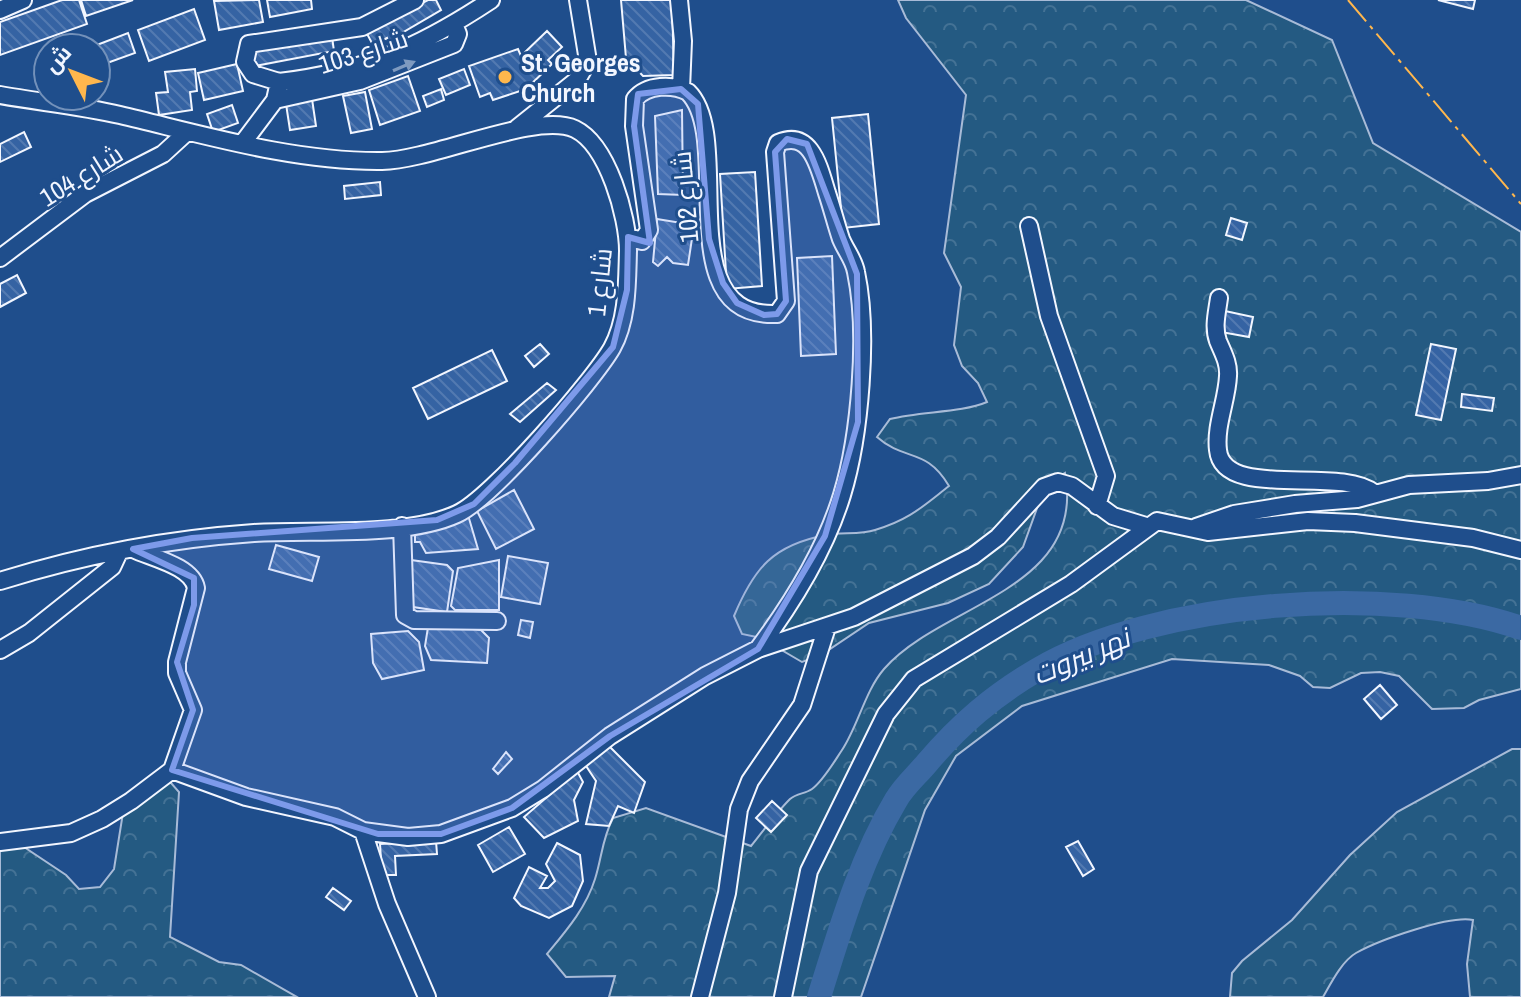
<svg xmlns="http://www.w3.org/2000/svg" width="1521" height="997" font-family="'Archivo Narrow',Cairo,sans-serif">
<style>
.forest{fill:url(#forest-crowns);stroke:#a8bbd7;stroke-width:2}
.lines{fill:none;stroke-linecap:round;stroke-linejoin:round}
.river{stroke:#3b69a3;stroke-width:24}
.building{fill:url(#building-back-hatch);stroke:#f2f6ff;stroke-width:2}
.minor-casing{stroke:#f2f6ff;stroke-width:20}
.minor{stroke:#1f4e8c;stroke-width:16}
.power{stroke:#ffb74d;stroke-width:2;stroke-dasharray:28 6 4 6;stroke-linecap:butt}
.oneway{fill:#7e9ac0}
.marked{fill:#7d9aea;fill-opacity:0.2;stroke:#7d9aea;stroke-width:6;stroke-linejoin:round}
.poi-dot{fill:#ffb74d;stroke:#1f4e8c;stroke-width:3}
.labels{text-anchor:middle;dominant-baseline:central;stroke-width:6;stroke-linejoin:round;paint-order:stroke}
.street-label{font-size:26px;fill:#f2f6ff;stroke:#1f4e8c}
.poi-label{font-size:26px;font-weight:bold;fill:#f2f6ff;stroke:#1f4e8c;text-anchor:start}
.water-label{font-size:28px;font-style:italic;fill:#f2f6ff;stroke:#1f4e8c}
</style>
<defs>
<pattern id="forest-crowns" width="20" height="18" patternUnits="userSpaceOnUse" patternTransform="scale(2)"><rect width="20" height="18" fill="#245a82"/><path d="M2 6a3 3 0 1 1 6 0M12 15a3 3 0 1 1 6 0" fill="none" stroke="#447295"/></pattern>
<pattern id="building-back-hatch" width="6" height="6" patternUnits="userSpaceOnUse" patternTransform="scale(2)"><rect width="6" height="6" fill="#3563a3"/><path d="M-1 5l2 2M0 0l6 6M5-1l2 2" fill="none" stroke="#537ab1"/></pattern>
</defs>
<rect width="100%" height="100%" fill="#1f4e8c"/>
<path class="forest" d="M898 0H1246L1332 40 1373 143 1521 232V689L1479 700 1464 708 1432 709 1399 676 1380 672 1361 673 1330 688 1313 687 1300 676 1269 665 1172 659 1022 706 956 756 925 810 861 997H609L615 976 566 977 547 954C566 931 586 908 595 879 602 857 602 839 613 818L646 808 751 846C764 830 776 813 790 799 797 793 805 794 812 789 823 781 834 762 842 750 858 726 865 691 884 669 941 603 1087 591 1065 473L1045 486 1023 547 989 584 948 603 869 623 821 655 802 662 761 638 742 634 734 616C754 568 773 545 826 535 842 532 860 535 875 530 909 520 922 507 949 486 926 447 905 462 877 437L890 419C921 411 961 413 987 402L978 383 962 366 954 345 961 287 944 253 966 95 906 18Z
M1512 749H1521V997H1470L1467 964 1473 920C1450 915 1379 940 1356 953 1342 961 1331 983 1323 997H1230L1232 973 1242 961 1292 920 1350 855 1397 812Z
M164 775 179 792 170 937 219 962 241 965 297 997H0V839L9 837 66 875 79 889 100 887 114 869 125 800Z"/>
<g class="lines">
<path class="river" d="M819 997C840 930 860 860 896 800 904 786 917 775 927 763 960 724 993 696 1037 670 1155 600 1393 583 1521 628"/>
</g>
<path class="building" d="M62 0H79L87 24 0 55V22Z
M81 0H133L86 16Z
M259 0 263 22 219 30 214 1Z
M267 0H311L312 9 270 17Z
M428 0H436L441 10 388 41 387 38 373 45 366 32Z
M621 0H672L674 75 643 76 626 58Z
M1438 0H1475L1473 9Z
M194 9 205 40 149 61 138 30Z
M547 31 562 47 548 60 552 64 526 89 493 100 490 93 480 97 469 66 518 49 521 56Z
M128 33 135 53 96 67V48H89Z
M332 37 334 51 255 66 253 52Z
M237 64 243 91 204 100 198 73Z
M195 69 197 91 190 92 192 110 159 115 156 93 168 92 165 72Z
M464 69 470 85 446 95 439 79Z
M408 76 420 111 380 125 369 90Z
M441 89 444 100 427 107 423 96Z
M365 92 372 129 351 133 343 96Z
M312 99 316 126 290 130 286 104Z
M232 105 238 123 213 132 207 114Z
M682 110 683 195 658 194 655 116Z
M868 114 879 224 843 228 832 118Z
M24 132 31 147 0 162V144Z
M755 172 762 286 727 289 720 174Z
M380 182 381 195 345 199 344 186Z
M1231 218 1247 223 1242 240 1226 235Z
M657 219 694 225 688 265 673 263 667 257 658 266 653 262Z
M832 256 836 354 801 356 797 258Z
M17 275 26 293 0 307V284Z
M1225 311 1253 317 1249 337 1221 332Z
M540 344 549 354 534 367 525 356Z
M1431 344 1456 349 1441 420 1416 415Z
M492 350 507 381 428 419 413 388Z
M547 383 556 390 520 422 510 414Z
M1462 394 1494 398 1492 411 1461 407Z
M514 490 534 529 496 549 477 511Z
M468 515 478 549 426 553 420 542H415V532Z
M276 545 319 557 312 581 269 569Z
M508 556 548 563 540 604 501 597Z
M411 560 447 565 453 571 447 612 413 607 405 599Z
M499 560V610H455L451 606 458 568Z
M521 620 533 622 530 638 518 635Z
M429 621 481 630 489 638 487 663 431 660 425 646Z
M408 631 419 642 424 670 382 679 373 663 371 634Z
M1380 685 1397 705 1381 719 1364 699Z
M607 744 645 782 634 813 618 806 609 826 586 824 596 781 584 763Z
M506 752 512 759 498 774 493 769Z
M577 771 583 782 574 800 578 821 544 838 524 817Z
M772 801 787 815 771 832 756 818Z
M509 827 525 854 493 872 478 845Z
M436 841 437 854 395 856 396 875H382L380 844Z
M1078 841 1094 869 1083 876 1066 847Z
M557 843 580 855 583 881 572 906 549 918 521 906 514 898 529 867 547 876 540 888H548L555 881 546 864Z
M333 888 351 901 344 910 326 897Z"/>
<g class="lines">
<defs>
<path id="minor" d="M679 0 683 41 681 89
M0 10 23 0
M279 82 253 74 245 62 249 44 362 27 415 0
M0 95C40 102 81 106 120 115 205 135 294 162 382 161 434 160 536 111 575 129 608 145 628 217 628 251 627 282 628 319 612 348 593 381 491 499 457 514 405 538 312 529 254 533 167 539 83 555 0 581
M275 100 360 81 454 44 458 34 454 24
M517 128 577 80 588 61 578 0
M242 144 275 100 279 82C364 72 420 47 491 0
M1029 226 1049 316 1106 476 1097 506
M628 237 642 241 649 230 634 126 635 99C647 84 673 84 688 92 736 139 667 319 777 314L786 301 775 152 778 143C811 129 819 167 827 193 832 208 836 224 841 239 846 251 854 260 856 272 869 333 860 436 842 495 825 551 793 602 758 649
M0 258 85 194 163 154 187 132
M1219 298C1217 313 1213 327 1218 341 1223 353 1229 363 1228 376 1227 400 1215 426 1218 450 1223 501 1340 465 1374 493
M402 526 405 615 414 620 497 621
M1196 527 1234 514 1295 504 1357 499 1409 485 1488 481 1521 475
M0 650 29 633 112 567 119 552
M172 770 246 797 335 817 363 831 408 837 441 834 512 808 543 789 610 736 705 676 758 649 854 617 973 556 998 537 1044 487 1058 482 1072 486 1113 516 1146 526
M363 831 387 904 427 997
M0 842 71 833 102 819 131 801 172 770 193 710 177 673V662L196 588C192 566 152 558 133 549
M700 997 727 893 739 809 750 781 802 705 827 627
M783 997 809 871 886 714 914 679 1071 584 1157 521 1208 532 1308 521 1355 523 1473 538 1521 550"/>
</defs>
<use href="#minor" class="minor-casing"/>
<use href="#minor" class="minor"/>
<path class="power" d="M1348 0 1521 204"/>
</g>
<defs><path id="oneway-solid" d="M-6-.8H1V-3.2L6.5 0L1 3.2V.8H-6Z" transform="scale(2)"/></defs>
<use class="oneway" href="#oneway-solid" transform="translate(404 66) rotate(-23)"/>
<path class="marked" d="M681 89 698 104 709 239 723 283 737 303 764 315 777 314 786 301 775 152 787 139 807 144 857 274 858 422 825 536 758 649 610 736 512 808 441 834H378L172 770 193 710 177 662 194 605V578L133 549 192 538 437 520 474 504 515 463 613 347 627 290 628 237 650 243 634 126 638 94Z"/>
<circle class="poi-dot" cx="505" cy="77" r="8"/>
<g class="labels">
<g class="street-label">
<text transform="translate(363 51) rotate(-18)">شارع 103</text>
<text transform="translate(81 175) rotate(-32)">شارع 104</text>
<text transform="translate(685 197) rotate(-95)">شارع 102</text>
<text transform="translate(599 282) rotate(-84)">شارع 1</text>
</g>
<g class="poi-label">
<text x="521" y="62">St. Georges<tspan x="521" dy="30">Church</tspan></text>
</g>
<g class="water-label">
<text transform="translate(1081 656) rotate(-23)">نهر بيروت</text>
</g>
</g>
<g transform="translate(72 72) rotate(312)"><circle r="38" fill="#1f4e8c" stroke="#7391ba" stroke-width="2"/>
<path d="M0-6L14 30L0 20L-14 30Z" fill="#ffb74d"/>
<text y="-12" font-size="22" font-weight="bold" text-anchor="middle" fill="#f2f6ff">ش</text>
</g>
</svg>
